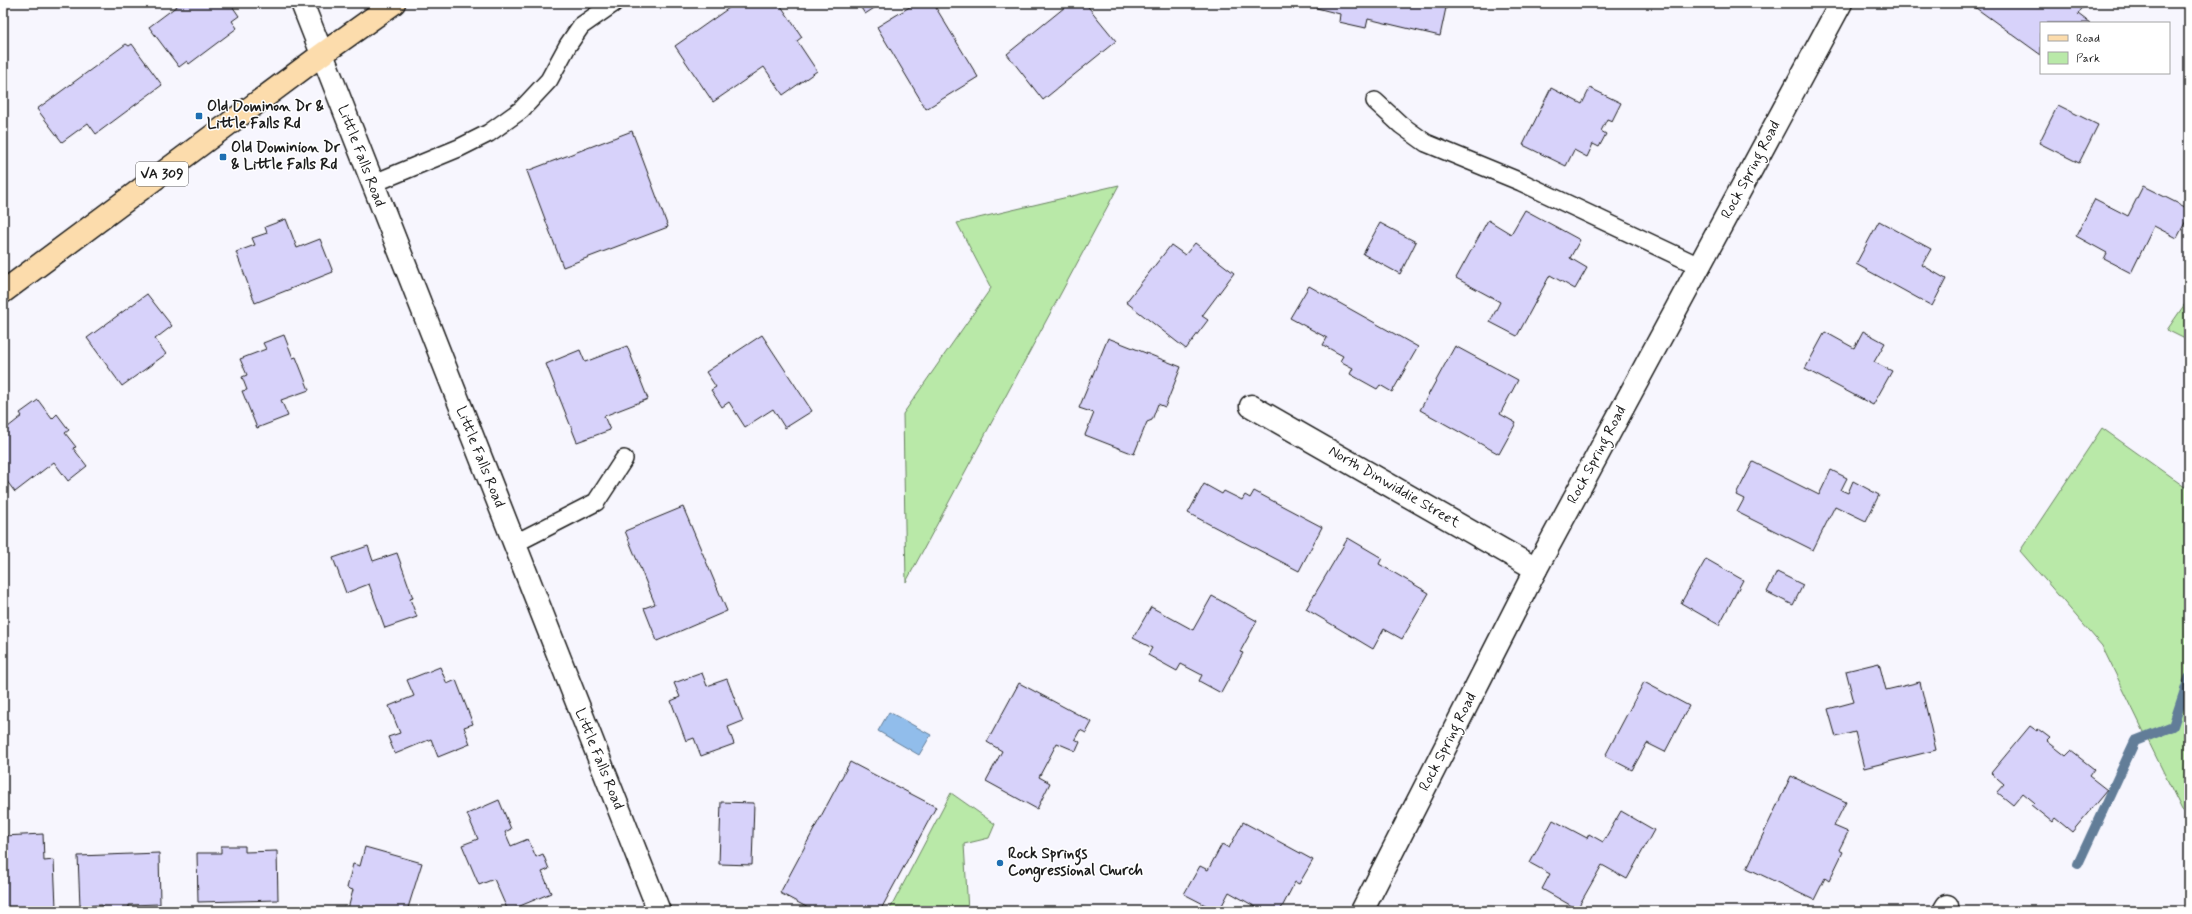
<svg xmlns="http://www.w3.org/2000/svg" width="2192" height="914" font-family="Mynerve,sans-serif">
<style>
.green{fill:#b9e9a8;stroke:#6a8262}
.water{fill:#91bdeb;stroke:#627d98}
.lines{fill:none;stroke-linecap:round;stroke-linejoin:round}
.stream{stroke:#627d98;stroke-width:10}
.building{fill:#d7d2fa;stroke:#1c1c1c}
.service-casing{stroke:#1c1c1c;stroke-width:20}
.minor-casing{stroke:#1c1c1c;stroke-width:25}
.tertiary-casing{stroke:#1c1c1c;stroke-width:25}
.primary-casing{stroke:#1c1c1c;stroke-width:25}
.service{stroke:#fff;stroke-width:17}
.minor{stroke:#fff;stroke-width:22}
.tertiary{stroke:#fff;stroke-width:22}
.primary{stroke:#fcdcac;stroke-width:22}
.poi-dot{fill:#1f6fb2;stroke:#fff;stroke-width:1.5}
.labels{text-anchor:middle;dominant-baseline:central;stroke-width:3;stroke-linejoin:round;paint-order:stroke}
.shield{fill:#fff;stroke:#606060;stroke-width:1}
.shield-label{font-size:14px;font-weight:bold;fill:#1c1c1c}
.poi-label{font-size:15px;font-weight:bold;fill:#1c1c1c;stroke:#fff;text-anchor:start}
.street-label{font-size:15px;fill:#1c1c1c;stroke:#fff}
</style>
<rect width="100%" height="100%" fill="#f7f6fe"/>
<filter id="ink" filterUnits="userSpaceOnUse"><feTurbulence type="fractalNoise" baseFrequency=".025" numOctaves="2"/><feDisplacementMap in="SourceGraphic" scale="8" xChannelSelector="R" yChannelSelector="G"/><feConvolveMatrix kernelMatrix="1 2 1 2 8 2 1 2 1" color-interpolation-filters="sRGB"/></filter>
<g filter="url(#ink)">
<!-- green -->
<path class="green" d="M1119,185L906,582L903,414L991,288L957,223Z
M2189,298V341L2167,330Z
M2102,428L2189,490V804L2183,812L2102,646L2020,551Z
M951,793L995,824L989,838L964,844L968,911H889Z"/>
<!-- water -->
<path class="water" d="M889,712L931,735L919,755L878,731Z"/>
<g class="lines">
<!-- stream -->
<path class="stream" d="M2078,864L2135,741L2173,726L2189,678"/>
</g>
<!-- building -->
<path class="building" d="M181,3H230L239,16L232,21L237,28L189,64L187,61L179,67L149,27Z
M736,3H779L802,37L797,41L817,71L783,95L764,67L713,102L675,46Z
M858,3H882L865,14Z
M916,3H933L978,77L926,109L877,27Z
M1070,3H1085L1116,41L1043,100L1007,54Z
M1297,3H1447L1440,36L1368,19L1366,28L1339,22L1340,14Z
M1969,3H2086L2078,14L2090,23H2041V55Z
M126,44L129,46L132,44L162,85L96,134L88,123L62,142L37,109Z
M1551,88L1582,104L1590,88L1621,103L1612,121L1607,119L1601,131L1606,134L1599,147L1593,144L1587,157L1574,150L1566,166L1523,145Z
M2058,105L2098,125L2079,163L2039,143Z
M632,131L668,227L563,267L527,171Z
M2143,186L2189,209V215L2177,238L2154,226L2131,273L2104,259L2107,253L2076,236L2095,199L2128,216Z
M1525,210L1580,240L1570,258L1587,268L1575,289L1550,275L1517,336L1490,322L1500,302L1456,278L1488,220L1511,234Z
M286,219L297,248L320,239L333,272L255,303L236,252L255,245L252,238L267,233L265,227Z
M1879,221L1931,249L1922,265L1946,279L1932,306L1856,264Z
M1380,223L1416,242L1400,274L1363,254Z
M1195,243L1234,273L1202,316L1208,320L1186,349L1126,302L1171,245L1185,255Z
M1309,286L1418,347L1392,392L1380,385L1377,389L1350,374L1353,368L1340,361L1343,356L1323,345L1327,338L1290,318Z
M147,294L172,326L155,339L166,354L122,386L87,338Z
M1863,331L1885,343L1874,362L1892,371L1873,405L1805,369L1825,332L1854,348Z
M284,335L293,358L296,357L309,390L281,400L288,416L257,428L242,391L247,390L242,377L247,375L240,359L266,349L263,343Z
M762,335L812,411L785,428L773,409L745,427L729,402L722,407L711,390L716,387L706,372Z
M1108,338L1181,367L1165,407L1158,404L1152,420L1147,422L1134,454L1085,435L1094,413L1079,408Z
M627,346L648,399L604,416L610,430L577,442L546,364L580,350L585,362Z
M1455,346L1518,380L1500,414L1516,423L1499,454L1420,410Z
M38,400L52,419L57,414L69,430L65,433L76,447L73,448L87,466L68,481L54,462L15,492L3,476V431L22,416L20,413Z
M1753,462L1819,495L1831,470L1847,478L1841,490L1848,493L1853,481L1879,495L1866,521L1835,506L1813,550L1737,512L1744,499L1736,495Z
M1204,484L1222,494L1224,491L1242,500L1245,495L1250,498L1254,491L1322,527L1299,571L1188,513Z
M683,507L727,611L657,641L644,608L655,604L625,531Z
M1348,538L1382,558L1379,564L1429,593L1402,639L1384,629L1373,649L1306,609Z
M368,546L373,561L397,553L413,598L410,599L417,617L385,628L369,584L346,593L333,558Z
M1706,559L1743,580L1719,625L1681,603Z
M1777,572L1803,585L1793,605L1767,592Z
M1212,596L1257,621L1240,652L1243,653L1221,693L1199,681L1202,675L1181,664L1177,671L1148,655L1152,648L1133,638L1151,607L1193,630Z
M1879,663L1886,690L1920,682L1936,750L1864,768L1855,732L1836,737L1828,709L1854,702L1846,671Z
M440,667L447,684L456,680L473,724L464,727L470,744L438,757L431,739L395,754L388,737L400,733L389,706L414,696L407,680Z
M702,673L707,686L727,679L743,721L728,727L734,744L701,756L694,738L686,741L671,701L680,697L674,683Z
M1644,682L1689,706L1665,752L1647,743L1632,770L1605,756Z
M1019,683L1092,722L1086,733L1080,730L1075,739L1080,742L1076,751L1057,743L1039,777L1050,783L1037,809L986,781L1002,751L987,742Z
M2030,726L2037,731L2038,729L2050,738L2047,741L2066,756L2071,751L2094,769L2089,776L2107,790L2072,832L2055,818L2052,822L2031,805L2034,802L2023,793L2013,805L1997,792L2004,784L1991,773Z
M850,762L936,807L880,911H814L780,893Z
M1791,776L1846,802L1834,826L1848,832L1839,850L1843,852L1829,881L1825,878L1814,900L1747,868Z
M499,800L511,829L505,832L511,846L528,839L536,857L543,854L549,869L542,872L551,893L508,911L494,879L479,885L462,845L478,839L467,814Z
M721,802L754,803L752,865L719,864Z
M1621,811L1654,830L1627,879L1602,865L1577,909L1542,889L1550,874L1530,863L1553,820L1587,838L1589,834L1603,842Z
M1243,822L1313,860L1299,884L1295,882L1280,911H1263L1229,892L1219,911H1217L1184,894L1200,866L1208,870L1222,844L1229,848Z
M43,834L44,861L54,860L56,907L3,909V836Z
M221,846H245V852L277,851L278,900L198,902L197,853H221Z
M365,847L422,863L407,911H342L343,907L348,909L353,890L347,888L353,864L360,866Z
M159,853L160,904L129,905V911H103L102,905L80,906L78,856Z"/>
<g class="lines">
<!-- service casing -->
<g class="service-casing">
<path id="service" d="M1375,101L1401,125L1426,143L1521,182L1699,266
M372,184L459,148L489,133L521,110L549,80L568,45L581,26L614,3
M514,544L596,502L624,459"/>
</g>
<!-- minor casing -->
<g class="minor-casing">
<path id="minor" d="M1251,406L1536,569
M1944,911L1947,906"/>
</g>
<!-- tertiary casing -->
<g class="tertiary-casing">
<path id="tertiary" d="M302,3L659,911
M1362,911L1536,569L1841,3"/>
</g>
<!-- primary casing -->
<g class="primary-casing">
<path id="primary" d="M3,292L321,55L394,3"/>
</g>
<!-- service -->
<use href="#service" class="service"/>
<!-- minor -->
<use href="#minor" class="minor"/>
<!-- tertiary -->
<use href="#tertiary" class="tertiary"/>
<!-- primary -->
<use href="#primary" class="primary"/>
</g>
</g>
<!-- markers -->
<g class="poi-dot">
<rect x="195" y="112" width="8" height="8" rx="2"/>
<rect x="219" y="153" width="8" height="8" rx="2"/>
<circle cx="1000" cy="863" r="4"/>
</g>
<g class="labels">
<!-- shield labels -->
<rect class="shield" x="136" y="162" width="52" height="24" rx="3"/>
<g class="shield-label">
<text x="162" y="174">VA 309</text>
</g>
<!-- poi labels -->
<g class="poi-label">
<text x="207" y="107">Old Dominon Dr &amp;<tspan x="207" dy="17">Little Falls Rd</tspan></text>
<text x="231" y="148">Old Dominion Dr<tspan x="231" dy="17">&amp; Little Falls Rd</tspan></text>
<text x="1008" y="854">Rock Springs<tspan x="1008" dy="17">Congressional Church</tspan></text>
</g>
<!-- street labels -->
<g class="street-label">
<text transform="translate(361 156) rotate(69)">Little Falls Road</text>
<text transform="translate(1751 170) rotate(-62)">Rock Spring Road</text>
<text transform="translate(1597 455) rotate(-62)">Rock Spring Road</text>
<text transform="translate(480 457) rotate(68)">Little Falls Road</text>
<text transform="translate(1394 487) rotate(30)">North Dinwiddie Street</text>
<text transform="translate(1448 742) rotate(-63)">Rock Spring Road</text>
<text transform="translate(599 759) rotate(68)">Little Falls Road</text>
</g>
</g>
<!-- margin -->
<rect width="2192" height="914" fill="none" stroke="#fff" stroke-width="16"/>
<rect x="8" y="8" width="2176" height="898" fill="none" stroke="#1c1c1c" stroke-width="1.5" filter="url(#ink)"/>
<!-- legend -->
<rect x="2040" y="22" width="130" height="52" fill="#ffffff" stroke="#a4a4a4"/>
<rect x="2048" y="35" width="20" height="6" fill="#fcdcac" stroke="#a4a4a4"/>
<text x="2076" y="42" font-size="12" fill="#1c1c1c">Road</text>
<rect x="2048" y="52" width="20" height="12" fill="#b9e9a8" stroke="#a4a4a4"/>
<text x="2076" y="62" font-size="12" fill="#1c1c1c">Park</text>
</svg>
